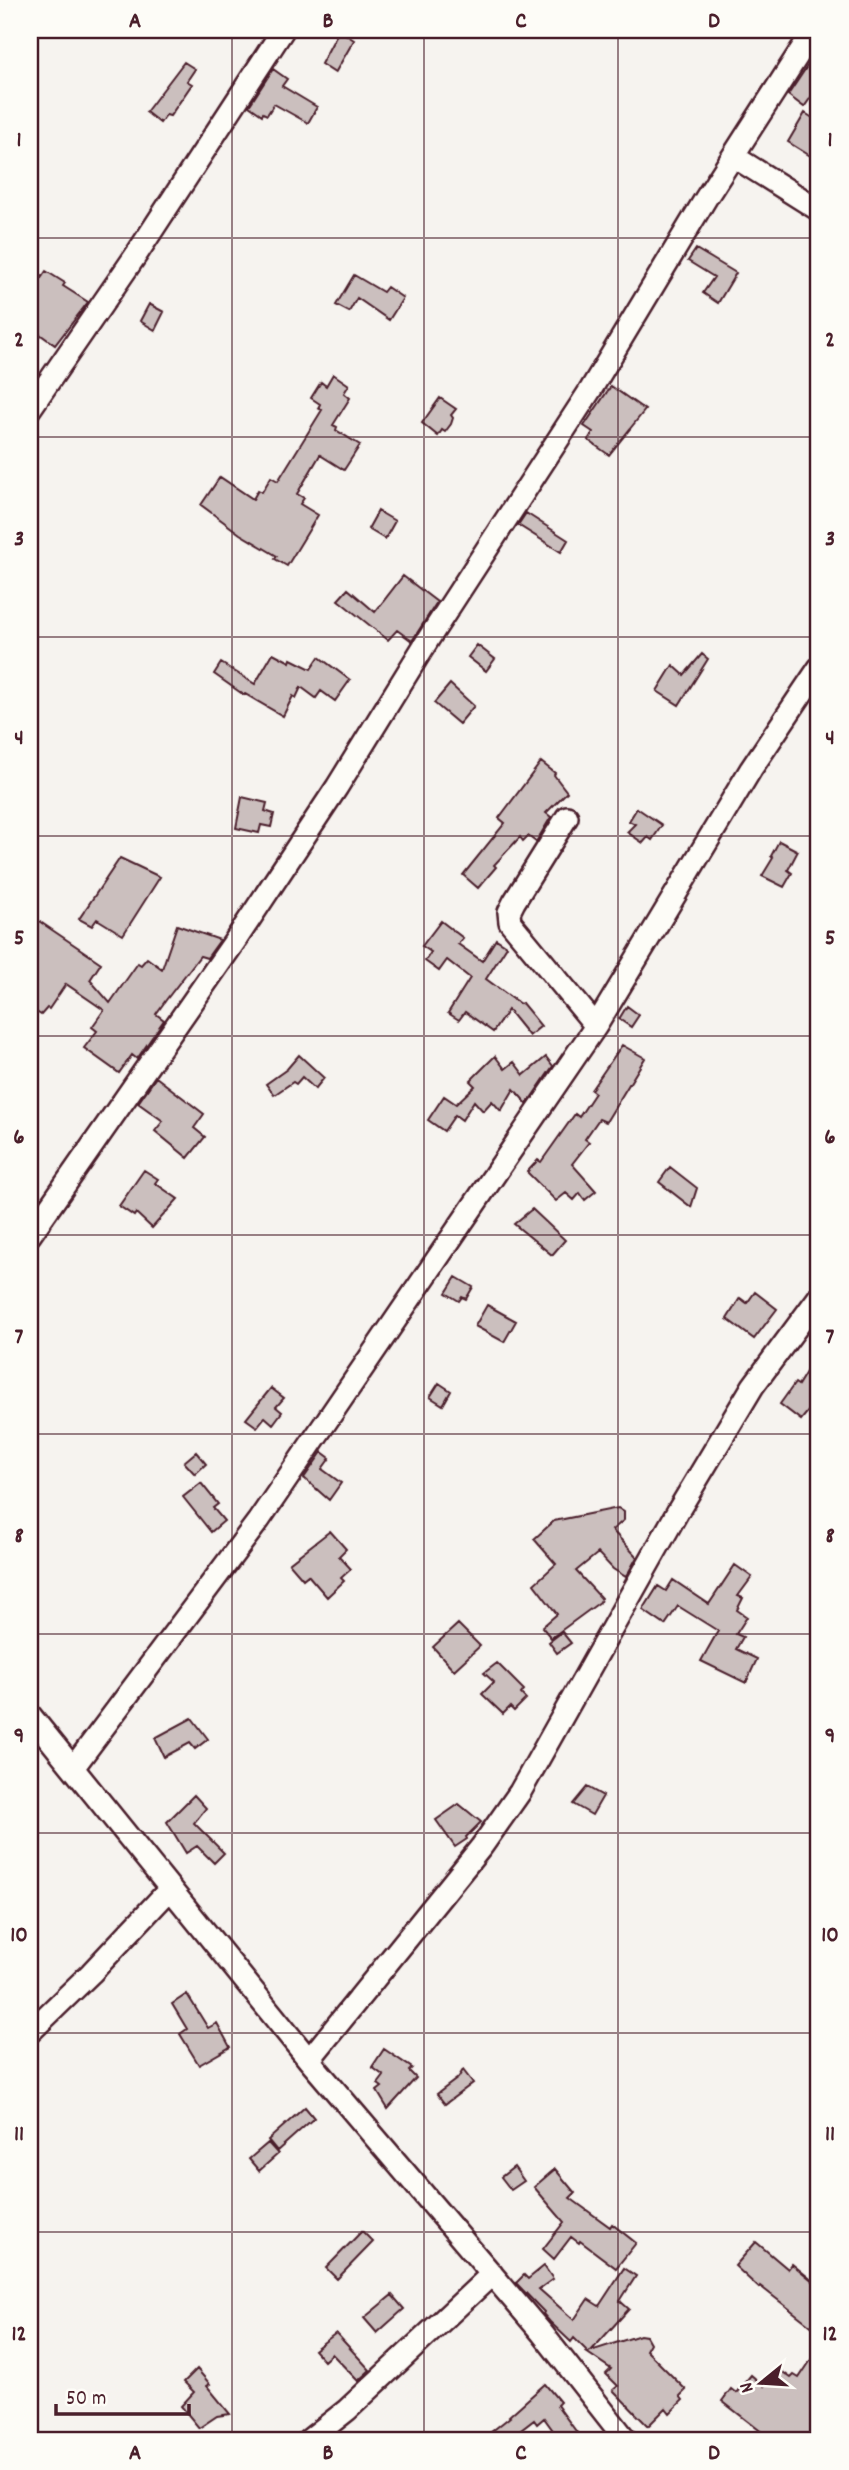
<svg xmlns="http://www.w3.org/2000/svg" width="849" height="2470" font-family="Dekko,sans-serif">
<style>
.building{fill:#cbbfbe;stroke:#4a1f2b;stroke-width:2}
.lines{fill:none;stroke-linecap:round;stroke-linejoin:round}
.street-casing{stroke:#4a1f2b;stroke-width:26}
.street{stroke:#fdfcf7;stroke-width:21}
.grid{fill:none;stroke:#4a1f2b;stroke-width:2;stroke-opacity:0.55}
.neatline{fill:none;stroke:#4a1f2b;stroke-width:2.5}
.grid-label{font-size:23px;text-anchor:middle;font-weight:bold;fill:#4a1f2b}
</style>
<rect width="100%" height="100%" fill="#f6f3ef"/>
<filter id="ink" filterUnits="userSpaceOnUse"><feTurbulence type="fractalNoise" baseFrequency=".0143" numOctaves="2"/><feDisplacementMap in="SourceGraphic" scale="14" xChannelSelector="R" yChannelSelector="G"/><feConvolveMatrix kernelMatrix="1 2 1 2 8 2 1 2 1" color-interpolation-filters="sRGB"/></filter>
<g filter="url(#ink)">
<!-- building -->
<path class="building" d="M339,30L354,40L335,73L321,64Z
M184,62L195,69L187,81L192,84L170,116L166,115L160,123L146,112Z
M808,65L819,72V86L804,107L788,95Z
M273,69L287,79L282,86L317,107L308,123L274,104L267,115L263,113L262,115L249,106Z
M805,113L819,122V146L812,157L788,142Z
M696,249L736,273L718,303L703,293L714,277L688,261Z
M46,271L65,283L63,286L88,302L55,345L30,327V295Z
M354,275L383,292L387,287L403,298L389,320L357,298L349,312L336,305Z
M149,304L164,312L155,330L140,321Z
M333,374L349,385L344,393L350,398L333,425L337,427L336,430L360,445L344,470L320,455L297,494L304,498L300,504L318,515L287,566L275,559L277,556L240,534L201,505L220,477L253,499L258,490L262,492L271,477L278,481L322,410L318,408L320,404L311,398L321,382L326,386Z
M611,386L645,410L609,455L588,440L593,432L584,426Z
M440,398L456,409L451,415L453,418L451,424L445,432L442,430L438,436L422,423Z
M378,511L395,521L385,539L368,529Z
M526,513L568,540L561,552L518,525Z
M403,576L437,602L412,641L397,630L388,640L338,600L348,589L375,612Z
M477,645L495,659L486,671L468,657Z
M273,653L290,662L291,659L311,669L319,657L350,680L335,701L321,691L316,698L301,687L296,698L293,696L283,716L245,694L244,695L214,674L221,663L255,684Z
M702,654L708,659L679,705L657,691L673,665L684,675Z
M450,684L474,706L459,724L434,703Z
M541,762L555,773L554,775L567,792L546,813L551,817L536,842L528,836L523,841L520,837L494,865L496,867L478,888L463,875L505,823L499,818Z
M242,797L267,803L265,811L274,814L271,827L261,825L259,833L236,828Z
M637,808L662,825L652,840L648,837L643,843L627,832L635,824L629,821Z
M779,841L798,851L788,870L792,873L784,887L762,876L773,858L771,856Z
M120,858L160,877L123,935L97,919L92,926L79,919Z
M30,915L101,963L90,980L110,1003L138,963L141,965L147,958L162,969L177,925L220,940L207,958L200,956L166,1000L156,1014L164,1020L137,1059L132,1055L119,1073L84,1048L97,1031L92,1027L104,1010L66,984L49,1009L47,1008L41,1015L30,1008V985L36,976L30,971V965L36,956L30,952Z
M441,921L463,938L458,944L482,961L496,939L507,946L486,979L520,1004L522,1003L541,1026L529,1036L508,1010L493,1032L465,1012L459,1020L448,1013L470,978L447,960L439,971L425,961L431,952L422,946Z
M627,1006L639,1015L631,1027L619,1019Z
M622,1045L645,1058L606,1122L599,1119L585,1139L589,1142L572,1164L596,1191L585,1200L580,1193L574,1200L566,1193L556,1201L527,1172L538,1160L541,1162L575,1114L579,1117L595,1093L591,1090Z
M299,1055L324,1078L315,1089L302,1077L296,1084L293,1082L274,1095L266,1084L287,1069Z
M495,1056L505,1069L514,1062L524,1075L546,1057L553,1066L527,1104L514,1089L501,1111L492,1101L483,1111L474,1101L462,1120L455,1115L444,1131L428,1120L444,1096L456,1104L475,1086L470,1081Z
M156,1077L204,1114L194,1128L205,1137L188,1158L155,1131L163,1121L138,1103Z
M670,1167L697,1188L691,1207L659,1182Z
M144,1170L158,1179L155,1183L178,1199L152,1228L136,1213L134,1216L119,1206Z
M532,1209L565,1240L552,1255L514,1224Z
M456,1277L473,1287L466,1299L462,1297L459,1301L446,1293Z
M755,1292L777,1309L754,1339L727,1319L740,1298L747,1303Z
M487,1305L516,1321L504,1342L475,1326Z
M819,1351V1398L801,1420L780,1404L795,1383L798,1385Z
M439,1383L451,1391L443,1405L430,1397Z
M271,1388L284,1398L276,1407L282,1412L273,1424L265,1417L257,1427L246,1419Z
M196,1452L206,1464L195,1474L184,1462Z
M322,1452L330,1458L322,1469L341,1483L329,1500L304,1478Z
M201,1483L218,1504L213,1508L224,1521L211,1532L183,1497Z
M618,1508L624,1512V1520L612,1530L637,1557L626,1577L613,1569L598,1553L576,1571L601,1598L600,1602L551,1638L542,1627L557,1614L534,1584L556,1564L534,1539L554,1521Z
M330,1531L346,1549L339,1556L351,1569L341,1578L344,1581L327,1597L308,1575L303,1579L289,1563Z
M735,1565L752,1577L738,1596L743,1598L737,1610L747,1617L736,1634L743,1637L736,1649L757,1659L746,1683L701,1661L718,1631L678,1606L665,1625L643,1610L658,1586L666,1591L673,1580L709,1604Z
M458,1624L480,1646L454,1670L433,1647Z
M562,1632L571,1643L557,1653L549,1642Z
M497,1663L524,1690L521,1694L526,1699L514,1711L510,1707L503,1714L482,1694L494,1682L484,1673Z
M192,1718L208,1739L195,1749L190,1743L164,1757L155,1738Z
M587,1787L603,1796L592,1815L573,1804Z
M194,1795L206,1808L194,1823L224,1853L214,1863L197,1846L186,1853L167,1822Z
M459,1804L481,1822L466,1837L467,1839L455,1847L436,1820Z
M187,1994L208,2028L217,2023L230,2047L199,2065L180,2034L187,2029L172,2004Z
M384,2049L412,2068L409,2071L416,2078L388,2109L377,2091L382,2087L378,2084L384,2076L372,2067Z
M463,2070L473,2083L445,2104L437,2094L458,2078Z
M305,2107L314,2118L277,2151L268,2140Z
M268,2143L278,2154L259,2171L249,2159Z
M514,2167L524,2181L511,2190L501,2177Z
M555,2169L575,2193L570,2198L610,2227L612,2224L636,2243L616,2268L580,2241L579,2243L571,2237L554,2259L543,2249L564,2222L534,2187Z
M362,2231L373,2242L337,2279L326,2268Z
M756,2242L788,2269L792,2264L819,2286V2332L760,2286L759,2288L735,2266Z
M544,2266L553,2279L539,2289L574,2320L588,2299L599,2306L624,2268L636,2276L620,2301L629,2309L591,2351L640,2335L646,2336L650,2343L646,2350L686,2390L680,2396L683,2400L670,2413L666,2408L648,2426L613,2390L618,2386L606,2374L611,2369L586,2352H588L574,2338L571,2342L550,2322L543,2314L544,2312L516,2283L524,2275L528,2279Z
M392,2295L404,2309L377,2333L364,2318Z
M336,2333L370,2370L358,2381L332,2354L324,2361L314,2350Z
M819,2348V2440H772L722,2401L731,2389L736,2393L751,2375L764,2386L777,2368L791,2378L794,2375L799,2378Z
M197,2369L210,2384L207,2386L230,2414L217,2416L199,2428L181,2406L194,2392L184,2382Z
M545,2384L560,2402L557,2405L578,2434L570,2440H560L544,2418L537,2424L534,2420L508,2440H481L510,2417L509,2416Z"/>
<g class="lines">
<!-- street casing -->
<g class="street-casing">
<path id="street" d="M733,156L819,210
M30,409L136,255L283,30
M567,817L514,902L509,912L510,922L596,1026
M30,1235L235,941L337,787L429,638L591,389L706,198L814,30
M30,1715L309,2060L542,2333L626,2440
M73,1768L259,1520L596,1026L751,769L819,668
M30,2032L91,1973L170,1889
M309,2060L482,1846L520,1792L678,1511L753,1386L819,1297
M309,2440L347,2410L492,2274"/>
</g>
<!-- street -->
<use href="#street" class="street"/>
</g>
</g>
<!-- grid -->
<path class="grid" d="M232,30V2440M424,30V2440M618,30V2440M30,238H819M30,437H819M30,637H819M30,836H819M30,1036H819M30,1235H819M30,1434H819M30,1634H819M30,1833H819M30,2033H819M30,2232H819"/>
<!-- margin -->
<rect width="849" height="2470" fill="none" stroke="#fdfcf7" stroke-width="77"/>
<!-- north arrow -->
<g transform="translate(761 2383) rotate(252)" stroke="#fdfcf7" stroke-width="5" paint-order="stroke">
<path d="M0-5L12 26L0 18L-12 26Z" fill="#4a1f2b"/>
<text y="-10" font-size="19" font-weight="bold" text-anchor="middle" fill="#4a1f2b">N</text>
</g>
<!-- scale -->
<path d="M56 2404v10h133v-10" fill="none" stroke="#4a1f2b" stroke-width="3.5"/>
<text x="66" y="2404" font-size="21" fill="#4a1f2b" stroke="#fdfcf7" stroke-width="5" paint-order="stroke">50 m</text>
<rect x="38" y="38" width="772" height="2394" class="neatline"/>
<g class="grid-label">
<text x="135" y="27">A</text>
<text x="328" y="27">B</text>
<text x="521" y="27">C</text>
<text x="714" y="27">D</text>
<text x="19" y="146">1</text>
<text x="830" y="146">1</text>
<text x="19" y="346">2</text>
<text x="830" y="346">2</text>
<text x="19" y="545">3</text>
<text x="830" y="545">3</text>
<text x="19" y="744">4</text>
<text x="830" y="744">4</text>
<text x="19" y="944">5</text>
<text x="830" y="944">5</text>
<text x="19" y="1143">6</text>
<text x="830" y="1143">6</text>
<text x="19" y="1343">7</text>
<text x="830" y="1343">7</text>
<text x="19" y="1542">8</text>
<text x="830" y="1542">8</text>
<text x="19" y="1742">9</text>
<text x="830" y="1742">9</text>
<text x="19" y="1941">10</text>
<text x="830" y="1941">10</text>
<text x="19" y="2140">11</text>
<text x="830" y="2140">11</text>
<text x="19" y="2340">12</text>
<text x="830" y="2340">12</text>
<text x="135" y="2459">A</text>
<text x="328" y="2459">B</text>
<text x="521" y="2459">C</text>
<text x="714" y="2459">D</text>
</g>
</svg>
